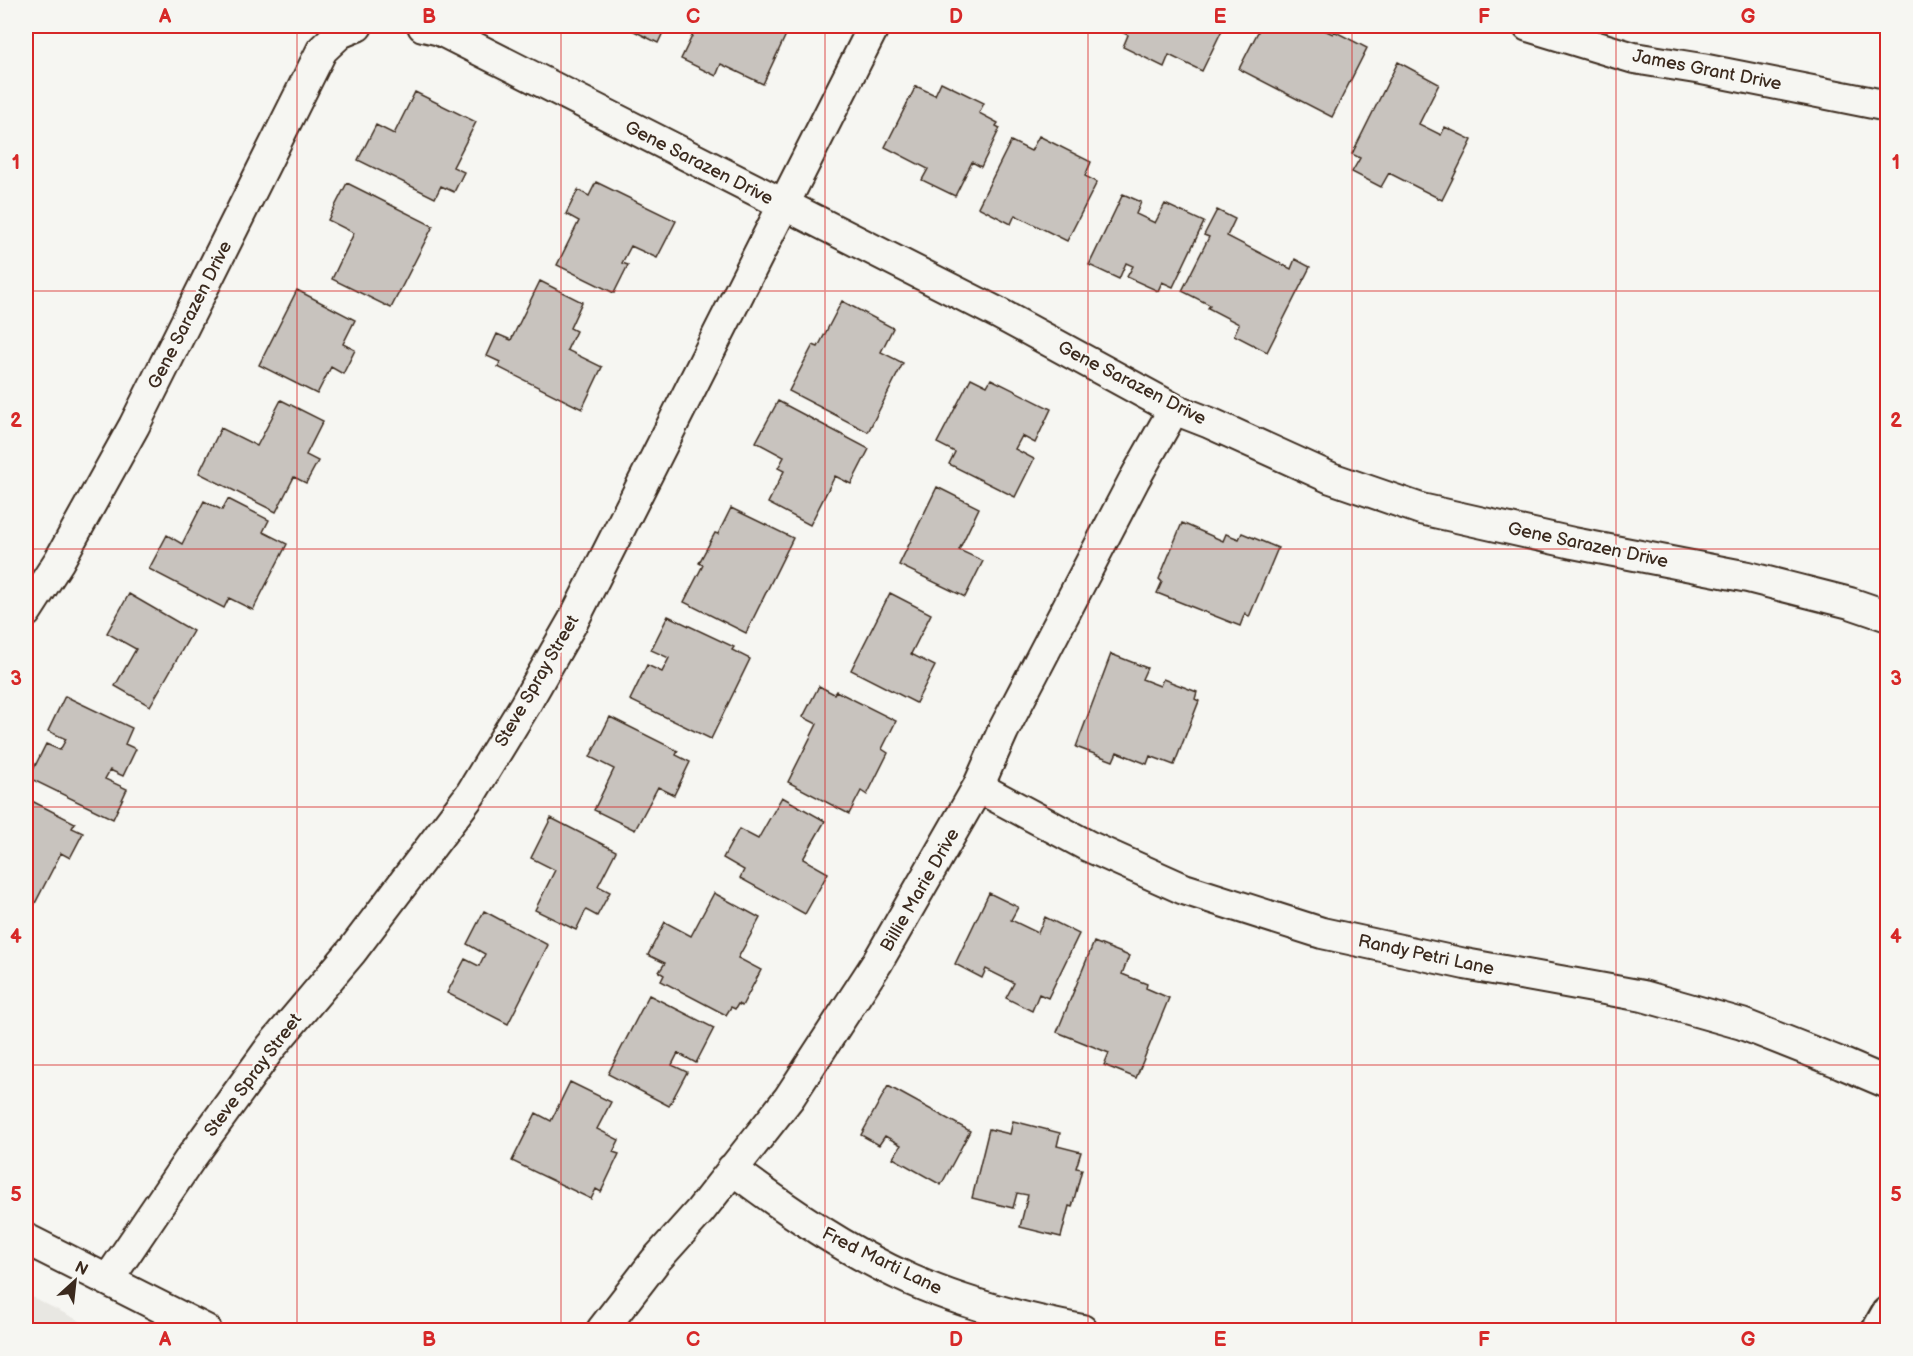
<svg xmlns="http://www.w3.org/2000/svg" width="1913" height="1356" font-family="'Balsamiq Sans',sans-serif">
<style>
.built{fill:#e8e7e2}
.building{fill:#c8c3be;stroke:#3b2a1e;stroke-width:1.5}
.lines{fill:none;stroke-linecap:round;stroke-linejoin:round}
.street-casing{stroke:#3b2a1e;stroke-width:34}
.secondary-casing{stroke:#3b2a1e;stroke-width:38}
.street{stroke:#f6f6f2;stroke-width:30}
.secondary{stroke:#f6f6f2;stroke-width:33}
.grid{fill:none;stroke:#d62828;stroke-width:1.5;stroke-opacity:0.55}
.labels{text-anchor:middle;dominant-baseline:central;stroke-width:5;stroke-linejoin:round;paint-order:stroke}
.street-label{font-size:18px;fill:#3b2a1e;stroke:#f6f6f2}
.neatline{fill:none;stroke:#d62828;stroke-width:2}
.grid-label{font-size:20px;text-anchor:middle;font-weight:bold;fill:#d62828}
</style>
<rect width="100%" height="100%" fill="#f6f6f2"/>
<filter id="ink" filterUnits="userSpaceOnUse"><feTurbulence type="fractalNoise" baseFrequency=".0167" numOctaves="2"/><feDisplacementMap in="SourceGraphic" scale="12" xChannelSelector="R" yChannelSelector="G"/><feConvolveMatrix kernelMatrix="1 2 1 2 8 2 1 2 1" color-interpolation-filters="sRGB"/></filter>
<g filter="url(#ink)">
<!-- built -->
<path class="built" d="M26,1294L98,1330H26Z"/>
<!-- building -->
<path class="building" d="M624,26H666L658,43Z
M697,26H790L763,84L721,64L716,76L681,59Z
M1109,26H1224L1202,71L1169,55L1164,67L1123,47L1128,35Z
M1261,26H1315L1333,34L1334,31L1367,48L1332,117L1239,69Z
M1398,62L1439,84L1419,124L1441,135L1445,127L1472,140L1442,200L1389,173L1381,187L1352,172L1360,158L1352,154Z
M941,82L984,103L979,113L998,123L996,126L1000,128L981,167L972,162L955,196L922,180L928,169L885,147L916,86L935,95Z
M415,92L476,122L453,167L464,172L454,192L441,186L435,198L358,160L376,125L394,134Z
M1039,136L1091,162L1085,176L1097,182L1067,241L1015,215L1011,224L978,207L1011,141L1031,151Z
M596,182L676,221L657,258L631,246L622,263L628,265L614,293L557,265L579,221L566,214L578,190L589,196Z
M347,183L433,226L391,308L332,279L354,233L328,220Z
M1123,194L1141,202L1136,214L1155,223L1165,204L1204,222L1173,287L1162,282L1158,291L1127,277L1133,266L1126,263L1119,279L1089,265Z
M1217,210L1235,219L1227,236L1291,269L1295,259L1310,267L1267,352L1234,335L1239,324L1208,308L1210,305L1182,291L1209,237L1204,235Z
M540,281L582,302L570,328L576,331L567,350L602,367L582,409L498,367L500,362L487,356L497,334L511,340Z
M297,290L355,320L343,344L355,350L343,374L331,367L317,394L259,365Z
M842,301L893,328L881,352L903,363L868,432L789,391L813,345L818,347Z
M971,378L987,386L991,379L1051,409L1035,443L1022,436L1015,449L1034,459L1015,497L949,464L955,452L937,443Z
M281,400L323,421L306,455L318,461L306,483L294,477L276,512L199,473L221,428L257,446Z
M778,401L869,449L851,484L835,476L810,525L768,503L784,471L778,468L784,457L756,442Z
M937,487L979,508L959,550L983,561L965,597L899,565Z
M228,499L269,520L263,532L287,544L253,610L229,598L224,608L149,569L167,535L182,544L204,501L222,510Z
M731,508L793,538L746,633L684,602L703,565L699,563L715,533L718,534Z
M1182,523L1223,541L1226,534L1239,539L1242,533L1278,548L1249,617L1245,613L1240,626L1157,593L1162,582L1159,579Z
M890,593L931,614L911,654L935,666L916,703L851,670Z
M129,594L193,631L150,706L115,686L136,649L107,633Z
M668,616L734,647L732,650L750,659L711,739L630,700L647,665L662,672L669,658L651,650Z
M1111,654L1147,668L1142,679L1160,686L1163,679L1197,692L1195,699L1199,701L1174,765L1150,756L1147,764L1117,752L1113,761L1076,747Z
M819,686L834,694L836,691L896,721L882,749L888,753L867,795L861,791L849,814L788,782L817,724L803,717Z
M65,696L132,728L125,744L136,749L123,776L110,770L105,779L127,789L113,819L29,778L46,744L60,750L66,739L48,731Z
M610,717L678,751L676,755L690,762L674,795L658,787L635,830L594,810L614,769L590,757Z
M782,797L825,821L803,859L828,873L805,914L740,878L744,870L723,858L739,829L758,839Z
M26,798L75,823L72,828L83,833L70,858L61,853L30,913L26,910Z
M551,818L616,851L598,886L610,892L597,916L586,910L576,930L535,910L555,870L531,858Z
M714,893L760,918L738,958L761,970L742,1006L738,1004L735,1009L731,1007L726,1015L661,981L664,975L659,972L665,963L648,955L665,922L691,936Z
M989,893L1018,907L1011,920L1038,933L1045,917L1079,934L1048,998L1039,994L1032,1011L1006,998L1014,983L986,969L982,978L955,964Z
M484,911L548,945L508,1024L447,993L465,959L479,966L485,954L467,944Z
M1094,942L1129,956L1122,974L1147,984L1146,988L1169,998L1136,1078L1104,1065L1109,1053L1057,1032Z
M649,995L714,1028L696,1063L678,1053L672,1065L687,1072L669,1106L608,1074Z
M570,1082L611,1102L597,1129L619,1140L613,1152L619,1154L601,1192L596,1189L591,1199L512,1161L536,1113L551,1121Z
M888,1086L970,1131L941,1185L893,1158L901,1145L885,1136L879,1145L861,1135Z
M1013,1121L1060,1133L1057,1146L1081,1152L1076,1168L1082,1169L1072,1207L1069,1206L1061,1237L1020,1227L1028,1195L1017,1193L1013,1208L972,1198L989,1129L1010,1134Z"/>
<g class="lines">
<!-- street casing -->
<g class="street-casing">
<path id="street" d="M423,26L440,30L998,313L1174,409L1210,423L1331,478L1421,509L1573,543L1748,577L1850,603L1888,616
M1528,26L1634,58L1702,69L1888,106
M26,612L59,561L134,426L322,50L340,33L357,26
M978,787L1088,846L1184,889L1322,933L1465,964L1643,996L1742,1024L1841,1063L1888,1083
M732,1169C788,1211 846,1251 911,1280C965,1304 1024,1319 1082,1330
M26,1239L206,1330
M108,1280L190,1159L271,1047L352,951L470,795L525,705L573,621L874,26
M602,1330L656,1260L700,1211L789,1098L877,963L978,787L1003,731L1134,480L1174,409"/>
</g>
<!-- secondary casing -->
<g class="secondary-casing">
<path id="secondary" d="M1879,1330L1888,1314"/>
</g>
<!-- street -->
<use href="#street" class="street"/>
<!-- secondary -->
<use href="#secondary" class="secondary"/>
</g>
</g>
<!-- grid -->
<path class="grid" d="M297,26V1330M561,26V1330M825,26V1330M1088,26V1330M1352,26V1330M1616,26V1330M26,291H1888M26,549H1888M26,807H1888M26,1065H1888"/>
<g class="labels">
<!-- street labels -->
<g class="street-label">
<text transform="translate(1707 70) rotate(11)">James Grant Drive</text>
<text transform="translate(699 163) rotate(27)">Gene Sarazen Drive</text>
<text transform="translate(190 315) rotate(-63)">Gene Sarazen Drive</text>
<text transform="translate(1132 383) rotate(27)">Gene Sarazen Drive</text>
<text transform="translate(1588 545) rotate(12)">Gene Sarazen Drive</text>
<text transform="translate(537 681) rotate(-60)">Steve Spray Street</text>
<text transform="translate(920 890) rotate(-60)">Billie Marie Drive</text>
<text transform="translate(1426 955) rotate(12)">Randy Petri Lane</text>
<text transform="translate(253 1075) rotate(-53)">Steve Spray Street</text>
<text transform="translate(882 1261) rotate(26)">Fred Marti Lane</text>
</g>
</g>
<!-- margin -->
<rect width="1913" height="1356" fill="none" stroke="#f6f6f2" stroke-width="66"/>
<!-- north arrow -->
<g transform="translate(75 1281) rotate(27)" stroke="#f6f6f2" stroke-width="4.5" paint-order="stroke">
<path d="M0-4.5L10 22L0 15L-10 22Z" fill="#3b2a1e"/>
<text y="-9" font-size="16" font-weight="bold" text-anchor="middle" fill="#3b2a1e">N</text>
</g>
<rect x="33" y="33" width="1847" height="1290" class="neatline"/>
<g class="grid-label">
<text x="165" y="23">A</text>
<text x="429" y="23">B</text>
<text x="693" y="23">C</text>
<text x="956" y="23">D</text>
<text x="1220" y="23">E</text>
<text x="1484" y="23">F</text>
<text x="1748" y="23">G</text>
<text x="16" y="169">1</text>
<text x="1896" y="169">1</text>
<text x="16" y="427">2</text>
<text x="1896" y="427">2</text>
<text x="16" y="685">3</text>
<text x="1896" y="685">3</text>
<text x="16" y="943">4</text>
<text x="1896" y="943">4</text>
<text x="16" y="1201">5</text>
<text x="1896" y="1201">5</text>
<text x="165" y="1346">A</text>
<text x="429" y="1346">B</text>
<text x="693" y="1346">C</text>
<text x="956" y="1346">D</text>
<text x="1220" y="1346">E</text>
<text x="1484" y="1346">F</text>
<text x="1748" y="1346">G</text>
</g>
</svg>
